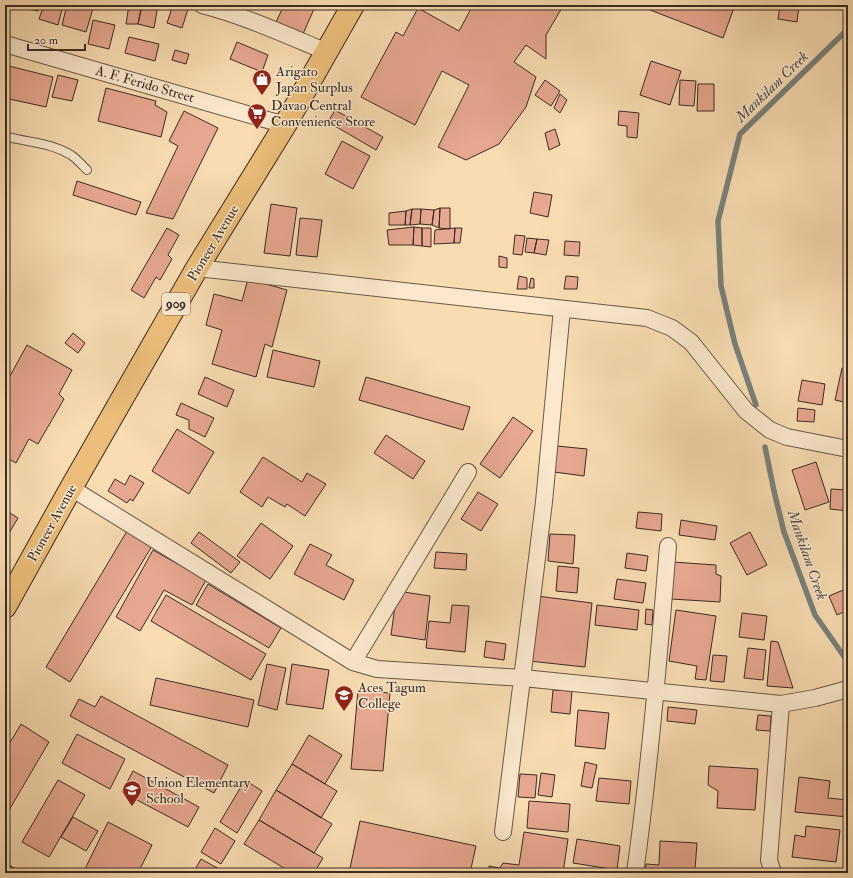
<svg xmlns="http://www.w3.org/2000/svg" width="853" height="878" font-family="'IM FELL Double Pica',serif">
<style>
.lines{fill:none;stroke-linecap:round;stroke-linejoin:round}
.stream{stroke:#79817d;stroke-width:5.5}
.building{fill:#e7a790;stroke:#3a2c25}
.lane-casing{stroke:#6a5848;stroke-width:10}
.street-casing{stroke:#6a5848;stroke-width:18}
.highway-casing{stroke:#3a2c25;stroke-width:24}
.lane{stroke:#fbe8cd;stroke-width:8}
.street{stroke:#fbe8cd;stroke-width:16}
.highway{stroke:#ecbe79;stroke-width:22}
.labels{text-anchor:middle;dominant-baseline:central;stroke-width:3;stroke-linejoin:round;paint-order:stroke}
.shield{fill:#fbe8cd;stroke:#746457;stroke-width:1}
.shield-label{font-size:13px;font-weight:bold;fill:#3a2c25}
.poi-label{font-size:14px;fill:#3a2c25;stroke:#fbe8cd;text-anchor:start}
.street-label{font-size:14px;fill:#3a2c25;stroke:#fbe8cd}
.water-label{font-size:15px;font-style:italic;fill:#544f4a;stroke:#fbe8cd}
</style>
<rect width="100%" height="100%" fill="#f9dcb2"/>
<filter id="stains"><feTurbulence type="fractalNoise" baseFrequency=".005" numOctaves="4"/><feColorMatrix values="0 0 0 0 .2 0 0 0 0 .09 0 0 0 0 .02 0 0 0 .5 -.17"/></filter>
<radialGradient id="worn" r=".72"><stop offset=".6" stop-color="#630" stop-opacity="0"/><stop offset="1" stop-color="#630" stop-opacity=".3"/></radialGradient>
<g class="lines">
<!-- stream -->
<path class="stream" d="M756,405L735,344L721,286L718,221L740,134L848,29
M765,447L774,491L784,532L815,615L848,662"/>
</g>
<!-- building -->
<path class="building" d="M17,5H39L38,11L17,7Z
M44,5H63L58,25L39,19Z
M67,5H94L86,32L62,25Z
M129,5H142L138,24H126Z
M142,5H158L154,28L138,24Z
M173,5L188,9L182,28L167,23Z
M284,5H307L314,9L303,34L276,22Z
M473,5L563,6L546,35V59L526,45L514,62L536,77L526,107L499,144L466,160L438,147L469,85L442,71L415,125L361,97L396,32L403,36L418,8L459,31Z
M637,5H735L723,38Z
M780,5H799L797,22L778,19Z
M93,20L115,25L109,49L88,44Z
M129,37L159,44L155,61L125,53Z
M237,42L268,55L262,72L230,59Z
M175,50L189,54L186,64L172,60Z
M651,61L681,71L670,105L640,95Z
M5,65L53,77L46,107L5,98Z
M58,75L78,80L72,101L52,97Z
M545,80L560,91L551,106L535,95Z
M680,80L696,81L694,106L679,105Z
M698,84H714V111H697Z
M106,88L156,101L155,105L167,112L161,137L98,121Z
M560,94L567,100L560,113L554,108Z
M335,110L383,137L376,150L328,122Z
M184,111L218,128L173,219L146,213L178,146L169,141Z
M619,111L639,113L637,138L627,137V126L618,125Z
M848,115V127H845Z
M555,129L560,145L549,150L545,133Z
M342,141L370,156L353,189L325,174Z
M77,181L141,202L136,215L73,195Z
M534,192L552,195L548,217L530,213Z
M271,204L297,208L290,256L264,253Z
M440,208H450V229L439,228Z
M440,208L439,228L432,225L434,210Z
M412,209H421L420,224L410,225Z
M412,209L410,225H405L406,211Z
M421,209L434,210L432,225L420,224Z
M406,211L405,225H389V213Z
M300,218L322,220L317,257L296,255Z
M414,227L422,228V246L413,245Z
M414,227L413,245H389L387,230Z
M167,228L179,235L168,255L172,259L160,280L156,277L144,298L131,290Z
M422,228H431V247L422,246Z
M455,228H462L460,243H454Z
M455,228L454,243L434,244L435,230Z
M515,235L525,236L522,255L513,254Z
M527,238L537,239L534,253L525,252Z
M537,239L549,240L546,255L534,253Z
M565,241L580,242L579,256L564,255Z
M499,256L507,258V268L499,267Z
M519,276L527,278V289H517Z
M566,276L578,277L577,289H564Z
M531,278L534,279V288H529Z
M248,279L287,290L272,347L265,344L256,377L212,364L222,330L206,325L214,294L242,301Z
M73,333L85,343L78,353L65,343Z
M27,345L72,370L59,394L64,399L38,444L29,439L16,463L5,457V385Z
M273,350L320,361L314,387L267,377Z
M842,368L848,370V403L835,400Z
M205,377L234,390L227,407L198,394Z
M366,377L470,407L463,430L359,400Z
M802,380L825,384L822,405L798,401Z
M181,403L214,418L205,437L189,429V420L176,415Z
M798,408L815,410L814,422L797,421Z
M513,417L533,431L500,478L480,464Z
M177,429L214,452L189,494L152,471Z
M386,435L425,461L413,479L374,453Z
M557,446L587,449L584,476L554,472Z
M263,457L302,482L307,473L326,484L305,516L287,504L285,507L268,497L262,507L240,492Z
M816,462L829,502L805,510L792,470Z
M130,475L144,483L133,501L130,499L127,503L108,491L115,479L125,485Z
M831,489L848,490V511L830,509Z
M478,492L498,504L481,531L461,519Z
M5,510L18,518L9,533L5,529Z
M638,512L662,514L661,531L636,528Z
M681,520L717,526L715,540L679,535Z
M261,523L293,546L270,579L237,556Z
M127,531L152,546L70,682L46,667Z
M199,532L240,562L231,573L191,543Z
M750,532L767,565L747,575L730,543Z
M550,534L575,535L573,564L548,561Z
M310,544L332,555L326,565L354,580L344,600L294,574Z
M153,550L206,580L192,605L164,590L140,631L116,617Z
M436,552L467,554L466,570L434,568Z
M627,553L648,556L646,571L625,568Z
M673,562L716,565V574L721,576L720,602L671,599Z
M558,566L579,568L577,593L556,591Z
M617,579L646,583L643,603L614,599Z
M208,584L281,628L269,648L196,605Z
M848,588V610L837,615L829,596Z
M397,591L430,596L425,640L391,635Z
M166,595L266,654L251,680L151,621Z
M537,596L592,603L585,667L529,661Z
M452,605L469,606L465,652L426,648L429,621L450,623Z
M597,605L639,610L637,630L595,625Z
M646,609L653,610L652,625L645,624Z
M676,610L716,616L706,680L695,679L697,666L669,661Z
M742,613L767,616L764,640L739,637Z
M486,641L506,644L504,660L484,657Z
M771,641L778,642L793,688L767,686Z
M748,648L766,650L763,680L744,678Z
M713,655L727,656L724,682L710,681Z
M267,664L286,668L277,710L258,705Z
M292,664L329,670L323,709L286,704Z
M156,678L254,700L248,727L150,705Z
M358,690L390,693L383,771L351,769Z
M553,690L572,691L570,714L551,712Z
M101,696L228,765L214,793L70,716L79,699L95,707Z
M668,707L697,710L695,724L667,721Z
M578,710L609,713L605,749L575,746Z
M758,715L771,716L770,731L756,730Z
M21,724L49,742L5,817V751Z
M77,734L125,759L110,789L62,763Z
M309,735L342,755L325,784L292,764Z
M585,762L597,765L592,788L581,786Z
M292,764L337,791L321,818L276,790Z
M709,766L758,769L755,810L717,808L718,791L708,785Z
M133,771L199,807L188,827L122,792Z
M541,773L555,775L552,797L538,795Z
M520,774L537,775L535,798L518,797Z
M799,777L830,781L828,798L848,800V817L795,812Z
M599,778L631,781L629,804L596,801Z
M58,780L85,795L49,857L22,842Z
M245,780L262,791L237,833L220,822Z
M276,790L332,824L314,853L259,820Z
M529,801L570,804L568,832L527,828Z
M73,817L98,831L86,851L61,837Z
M259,820L323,858L314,873H292L244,844Z
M360,821L476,846L470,873H349Z
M108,822L152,845L138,873H83Z
M806,826L840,830L836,862L792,857L795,835L805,837Z
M215,828L235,841L221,864L201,852Z
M524,832L568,839L563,873H488L489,866L500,868L503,863L519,865Z
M577,839L620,846L617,870L573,863Z
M660,841L697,843L695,869H692V873H645L646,864L659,865Z
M201,859L219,869L217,873H193Z
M5,863L24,873H5Z
M274,868L288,873H272Z"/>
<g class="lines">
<!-- lane casing -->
<g class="lane-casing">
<path id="lane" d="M5,136C28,143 50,142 71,155C77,159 82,165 87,170"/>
</g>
<!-- street casing -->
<g class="street-casing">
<path id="street" d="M202,5C245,16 286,35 327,52
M5,44L285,125
M197,268L647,318L672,328L691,342L746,411L770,430L787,437L848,449
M71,488L353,662L377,669L523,678L781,704L815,698L848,689
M353,662L468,472
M503,832L544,502L562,309
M635,873C650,764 659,655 668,546
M773,873L769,860L781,704"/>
</g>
<!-- highway casing -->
<g class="highway-casing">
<path id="highway" d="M5,607L71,488L197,268L285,125L353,5"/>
</g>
<!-- lane -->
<use href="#lane" class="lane"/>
<!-- street -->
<use href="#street" class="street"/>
<!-- highway -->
<use href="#highway" class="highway"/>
</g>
<!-- icons -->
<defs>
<g id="shop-pin" transform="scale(1)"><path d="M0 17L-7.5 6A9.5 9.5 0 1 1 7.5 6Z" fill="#8f2418" stroke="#fbe8cd"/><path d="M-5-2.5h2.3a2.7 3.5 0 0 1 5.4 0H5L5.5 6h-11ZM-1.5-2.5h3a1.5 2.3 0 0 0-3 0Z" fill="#fff"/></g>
<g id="supermarket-pin" transform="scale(1)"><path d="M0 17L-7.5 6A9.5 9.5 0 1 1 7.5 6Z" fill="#8f2418" stroke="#fbe8cd"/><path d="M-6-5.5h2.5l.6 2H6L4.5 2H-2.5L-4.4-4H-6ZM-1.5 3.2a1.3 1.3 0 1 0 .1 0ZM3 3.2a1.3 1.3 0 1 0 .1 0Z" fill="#fff"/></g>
<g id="university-pin" transform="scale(1)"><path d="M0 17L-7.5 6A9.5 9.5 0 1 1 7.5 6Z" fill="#8f2418" stroke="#fbe8cd"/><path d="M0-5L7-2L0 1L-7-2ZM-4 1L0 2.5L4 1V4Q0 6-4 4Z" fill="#fff"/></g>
<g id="school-pin" transform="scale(1)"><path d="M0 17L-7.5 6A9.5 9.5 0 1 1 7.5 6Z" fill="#8f2418" stroke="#fbe8cd"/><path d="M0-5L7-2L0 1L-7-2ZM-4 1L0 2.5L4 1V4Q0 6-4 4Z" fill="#fff"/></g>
</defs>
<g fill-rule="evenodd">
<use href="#shop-pin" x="262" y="79"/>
<use href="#supermarket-pin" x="257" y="113"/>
<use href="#university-pin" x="344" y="695"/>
<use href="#school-pin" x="132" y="790"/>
</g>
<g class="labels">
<!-- shield labels -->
<rect class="shield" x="162" y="293" width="28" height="22" rx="3"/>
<g class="shield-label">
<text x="176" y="304">909</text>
</g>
<!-- poi labels -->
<g class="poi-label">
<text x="276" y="71">Arigato<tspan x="276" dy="16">Japan Surplus</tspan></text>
<text x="271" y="105">Davao Central<tspan x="271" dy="16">Convenience Store</tspan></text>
<text x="358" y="687">Aces Tagum<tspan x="358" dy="16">College</tspan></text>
<text x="146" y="782">Union Elementary<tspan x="146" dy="16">School</tspan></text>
</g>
<!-- street labels -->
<g class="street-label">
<text transform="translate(145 84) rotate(16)">A. F. Ferido Street</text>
<text transform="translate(213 243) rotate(-59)">Pioneer Avenue</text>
<text transform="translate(52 523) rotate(-61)">Pioneer Avenue</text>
</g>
<!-- water labels -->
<g class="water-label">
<text transform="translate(772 87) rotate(-44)">Mankilam Creek</text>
<text transform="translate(807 555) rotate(71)">Mankilam Creek</text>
</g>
</g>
<!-- margin -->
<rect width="853" height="878" fill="none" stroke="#f9dcb2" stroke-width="20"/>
<rect x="6" y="6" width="841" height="866" fill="none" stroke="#3a2c25" stroke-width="2"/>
<rect x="10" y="10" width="833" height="858" fill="none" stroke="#3a2c25"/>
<!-- scale -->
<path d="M28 44v6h57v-6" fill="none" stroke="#3a2c25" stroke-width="2"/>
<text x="34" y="44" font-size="12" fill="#3a2c25" stroke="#fbe8cd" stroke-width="3" paint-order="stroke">20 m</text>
<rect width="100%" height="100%" filter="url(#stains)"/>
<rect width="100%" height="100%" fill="url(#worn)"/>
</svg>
